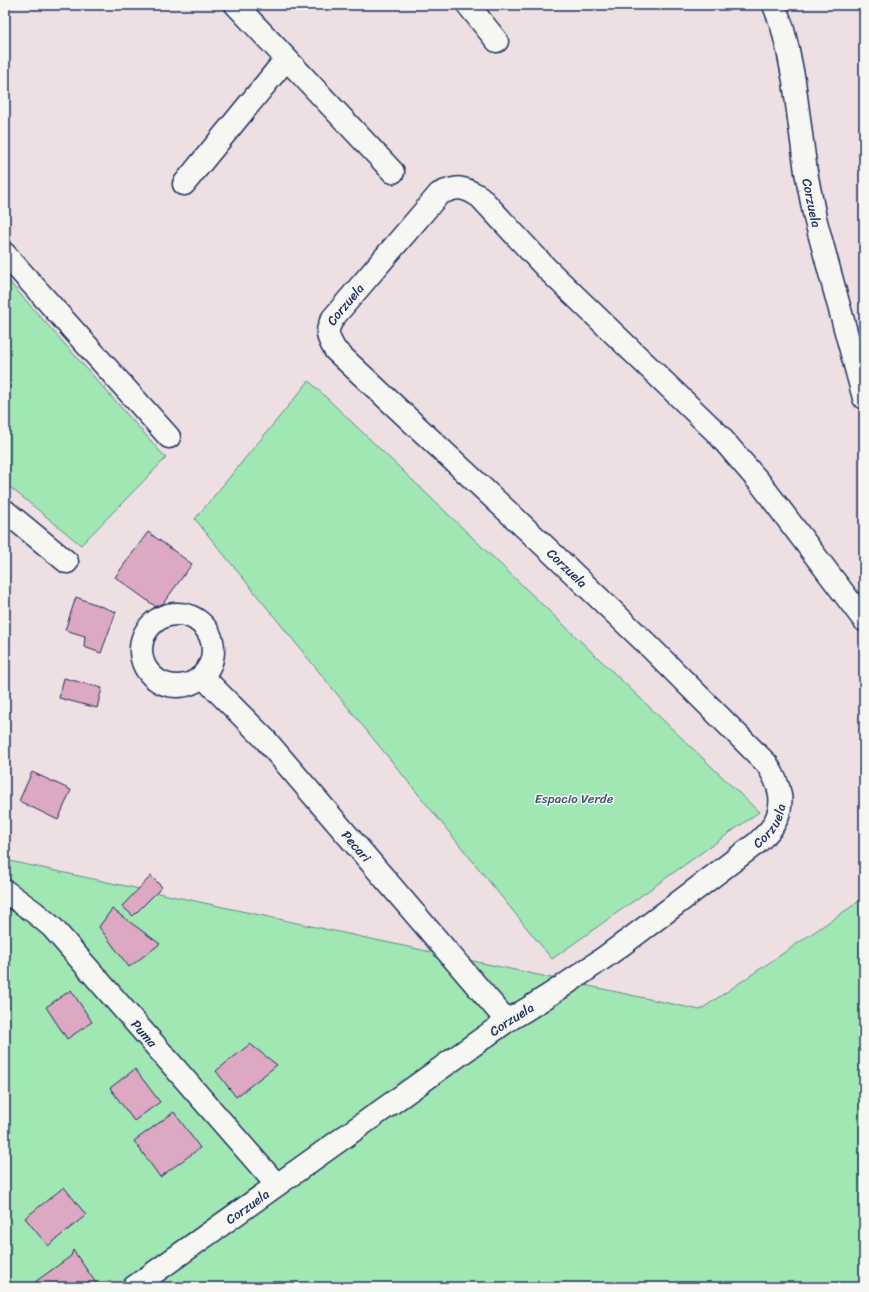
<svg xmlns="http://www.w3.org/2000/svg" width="869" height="1292" font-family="Sriracha,sans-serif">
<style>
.green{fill:#a1e7b4;stroke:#5e8b89}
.building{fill:#dda8c1;stroke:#1b2f5e}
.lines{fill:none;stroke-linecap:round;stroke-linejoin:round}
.minor-casing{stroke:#1b2f5e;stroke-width:25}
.minor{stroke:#f6f6f2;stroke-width:22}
.labels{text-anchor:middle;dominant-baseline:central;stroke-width:3;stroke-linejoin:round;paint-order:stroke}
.street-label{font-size:13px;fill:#1b2f5e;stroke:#f6f6f2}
.park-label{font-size:13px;fill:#36546f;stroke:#f6f6f2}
</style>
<rect width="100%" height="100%" fill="#eedfe3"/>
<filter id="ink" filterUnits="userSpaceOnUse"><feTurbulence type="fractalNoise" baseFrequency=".025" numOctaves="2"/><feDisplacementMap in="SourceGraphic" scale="8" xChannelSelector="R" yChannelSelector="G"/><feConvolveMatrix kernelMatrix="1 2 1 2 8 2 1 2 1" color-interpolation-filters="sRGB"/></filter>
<g filter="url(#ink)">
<!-- green -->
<path class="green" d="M5,277L166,458L81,545L5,483Z
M309,381L759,812L552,959L195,519Z
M5,860L700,1010L864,898V1287H5Z"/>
<!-- building -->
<path class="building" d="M148,532L192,564L159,609L115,577Z
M76,597L116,612L101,653L84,647L85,636L65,630Z
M64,678L102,688L97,708L59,698Z
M32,772L71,790L58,820L19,801Z
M151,876L162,887L133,916L122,906Z
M112,909L160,944L129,967L99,927Z
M71,990L92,1022L67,1039L46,1007Z
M250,1044L277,1065L236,1097L216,1071Z
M135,1069L160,1102L134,1121L110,1088Z
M174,1112L200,1148L160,1177L134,1141Z
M64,1187L86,1215L48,1246L25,1218Z
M73,1250L98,1286L97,1287H39L35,1282L71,1256Z"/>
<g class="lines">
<!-- minor casing -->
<g class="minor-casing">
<g id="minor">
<path d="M236,5L393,172"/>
<path d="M468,5L497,41"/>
<path id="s1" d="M774,5L782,26L788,50L794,81L806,172L815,218L864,398"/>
<path d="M184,184L286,59"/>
<path d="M5,254L169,437"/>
<path d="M5,511L67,562"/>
<circle cx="177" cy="650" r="36"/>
<path id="s2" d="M202,676L264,738L507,1021"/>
<path id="s3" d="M5,891L34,912L52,927L276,1184"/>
<path id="s4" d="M134,1287L507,1021C595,970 675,904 757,843C762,838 768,833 772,827C787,804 780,785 767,764L648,645L551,552L335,350C327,336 325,332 333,318L439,194C457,186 463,186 480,197L546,268L718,434L761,484L864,620"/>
</g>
</g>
<!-- minor -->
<use href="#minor" class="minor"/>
</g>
</g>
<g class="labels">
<!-- street labels -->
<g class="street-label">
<text stroke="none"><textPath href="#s1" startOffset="202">Corzuela</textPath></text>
<text stroke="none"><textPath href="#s4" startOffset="1506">Corzuela</textPath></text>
<text transform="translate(567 568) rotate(44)">Corzuela</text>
<text stroke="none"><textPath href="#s4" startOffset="787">Corzuela</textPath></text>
<text stroke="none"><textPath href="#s2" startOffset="230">Pecari</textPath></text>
<text stroke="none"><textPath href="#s4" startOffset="463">Corzuela</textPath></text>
<text stroke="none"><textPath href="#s3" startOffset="200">Puma</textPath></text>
<text stroke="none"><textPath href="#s4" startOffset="139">Corzuela</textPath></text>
</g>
<!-- park labels -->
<g class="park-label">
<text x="574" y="798">Espacio Verde</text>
</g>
</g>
<!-- margin -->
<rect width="869" height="1292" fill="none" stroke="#f6f6f2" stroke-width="20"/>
<rect x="10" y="10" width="849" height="1272" fill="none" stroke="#1b2f5e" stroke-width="1.5" filter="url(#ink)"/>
</svg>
